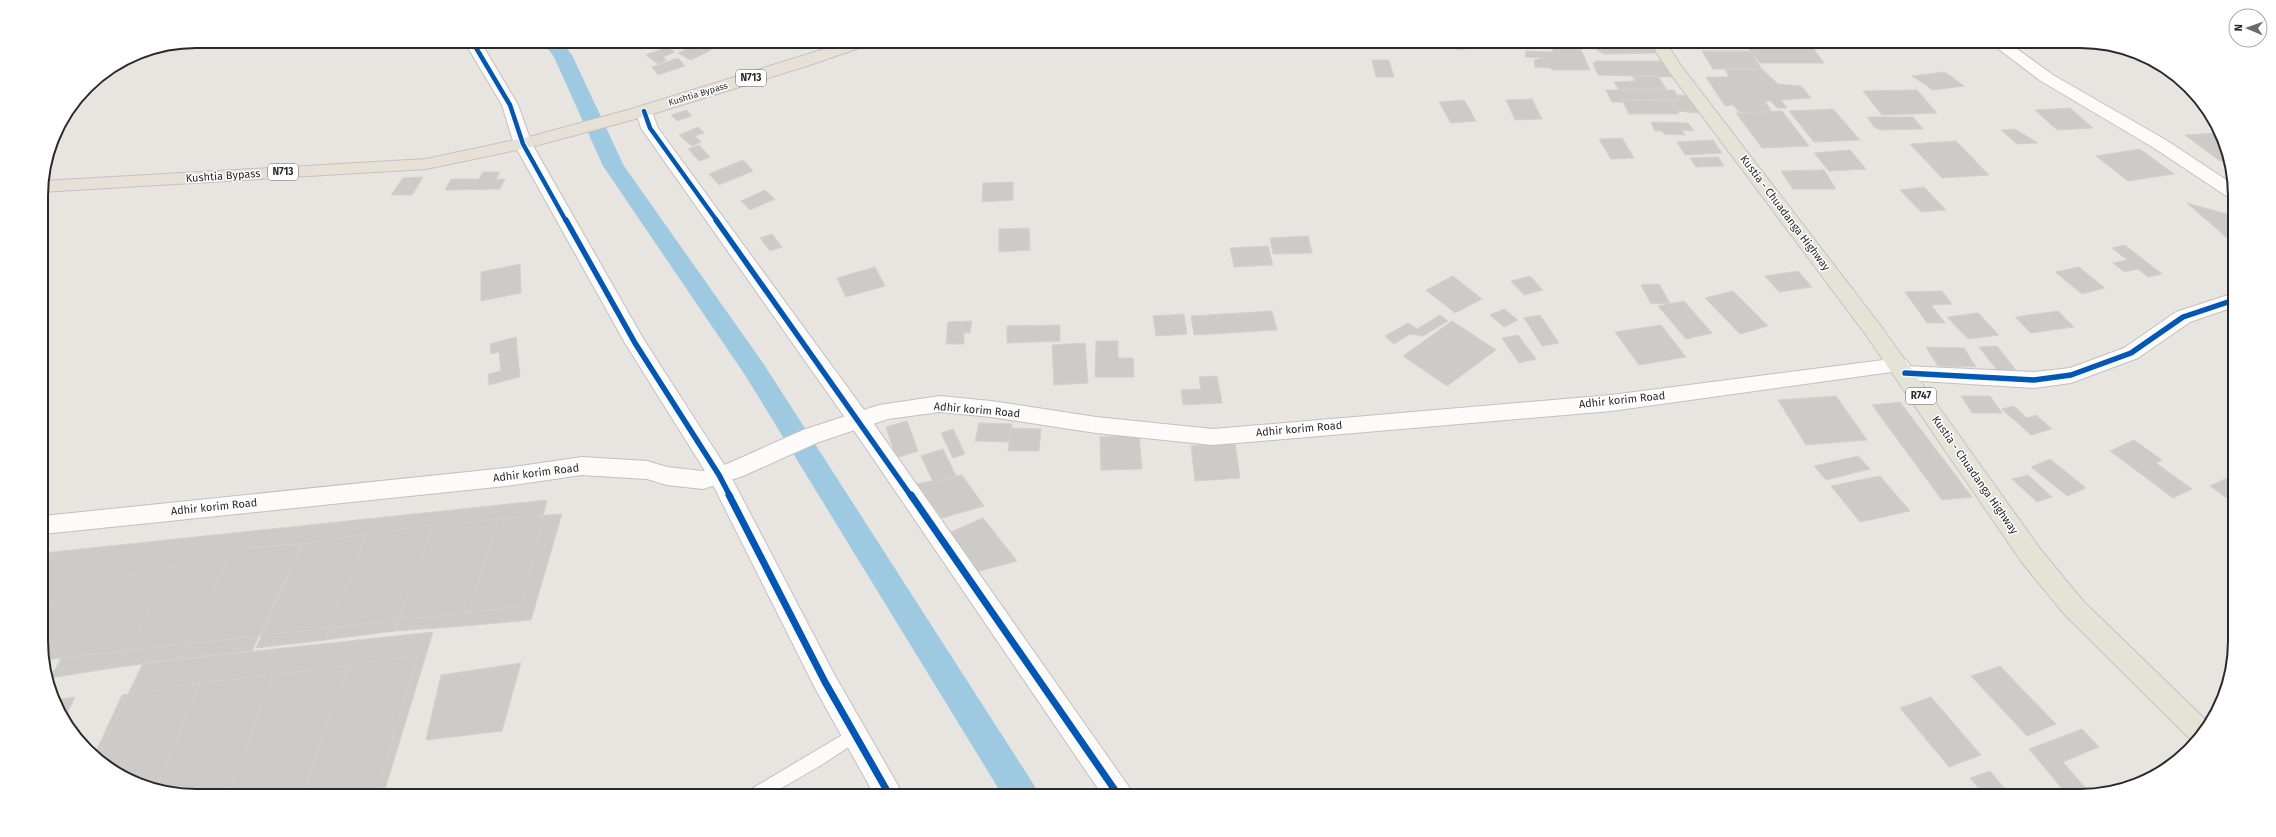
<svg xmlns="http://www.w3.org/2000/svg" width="2276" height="837" font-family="'Fira Sans',sans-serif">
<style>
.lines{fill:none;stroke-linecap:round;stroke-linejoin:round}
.canal{fill:#9dcae1;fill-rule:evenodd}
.building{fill:#cdcbc8;stroke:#d3d1cd}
.service-casing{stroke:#c2c1c1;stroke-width:2}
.minor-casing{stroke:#c2c1c1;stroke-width:2}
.secondary-casing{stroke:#c2c1c1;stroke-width:2}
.primary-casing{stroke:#c4c3c2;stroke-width:2}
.trunk-casing{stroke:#c4c3c2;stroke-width:2}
.service{fill:#fcfbfa;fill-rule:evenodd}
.minor{fill:#fcfbfa;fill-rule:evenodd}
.secondary{fill:#fcfbfa;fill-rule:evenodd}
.primary{fill:#e5e2d6;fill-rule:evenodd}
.trunk{fill:#e6e0d6;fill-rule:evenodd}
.cycleway-far2-casing{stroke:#fff;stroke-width:6}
.cycleway-far1-casing{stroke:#fff;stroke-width:8}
.cycleway-casing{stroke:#fff;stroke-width:10}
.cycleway-far2{stroke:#0057b8;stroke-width:4.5}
.cycleway-far1{stroke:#0057b8;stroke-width:5.5}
.cycleway{stroke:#0057b8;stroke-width:7}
.labels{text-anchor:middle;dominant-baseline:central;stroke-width:3;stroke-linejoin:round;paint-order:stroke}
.far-street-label{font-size:9px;fill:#2a2a2a;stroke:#fff}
.shield{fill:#fff;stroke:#6a6a6a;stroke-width:1}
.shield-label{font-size:10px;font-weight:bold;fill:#2a2a2a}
.street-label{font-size:11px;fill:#2a2a2a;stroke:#fff}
.rim{fill:none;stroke:#2a2a2a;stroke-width:2}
</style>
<rect width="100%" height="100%" fill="#e8e5e1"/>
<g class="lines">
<!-- canal -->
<path class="canal" d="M542,41H561L572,55L624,166L763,363L1034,785L1039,796H1003L745,375L603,166L554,57Z"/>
</g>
<!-- building -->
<path class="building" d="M1477,41L1482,47L1457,50L1453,43Z
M1525,41H1572V43H1526Z
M1620,41H1636L1637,44H1623Z
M2011,41H2047L2013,43Z
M698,43L711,50L691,60L678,53Z
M1550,43H1578L1590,70H1552L1550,68L1535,67L1534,60L1544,58L1525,57L1526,51L1553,52Z
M1598,44L1623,46V44H1654L1660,53L1604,54L1598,51L1597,49H1591L1589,45H1599Z
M1747,44H1810L1824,63H1760L1750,51Z
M667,47L675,52L663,57L667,60L658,64L646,55Z
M1702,51H1750L1762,69H1713Z
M678,58L685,66L658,75L652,67Z
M1372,60H1389L1394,77H1376Z
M1596,61H1663L1672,77L1598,75L1593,63Z
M1725,69H1762L1778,84L1801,86L1811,98L1781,100L1787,108H1777L1771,101H1765L1771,111L1740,113L1733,105L1725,106L1706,77H1729Z
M1945,72L1964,86L1933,90L1912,76Z
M1632,76H1658L1667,90H1619L1614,82L1635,81Z
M1606,90H1674L1680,100H1622L1623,102H1612Z
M1917,90L1937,113L1882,115L1863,91Z
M1678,95L1687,96L1691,101H1698L1708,114L1677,111L1671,99L1680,100Z
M1532,99L1542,119L1515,120L1506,100Z
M1671,99L1679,114H1629L1622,100Z
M1464,100L1476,121L1451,123L1439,102Z
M2070,108L2093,128L2057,130L2035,110Z
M1833,109L1860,140L1814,142L1789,111Z
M687,110L692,116L677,121L671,115Z
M1782,111L1809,146L1762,148L1736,113Z
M1867,117H1913L1923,129L1880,130L1874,127Z
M1651,122L1688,123L1694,131L1682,130L1685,135L1664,134L1662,131H1655Z
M698,127L704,133L695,136L701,142L692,146L679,135Z
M2015,129L2038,143L2017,144L2001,130Z
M2221,133L2229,160L2220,161L2185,135Z
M1622,138L1634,158L1611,159L1599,139Z
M1713,140L1722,153L1685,155L1677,142Z
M1956,141L1989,175L1942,178L1910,144Z
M699,145L710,157L699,161L688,149Z
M2140,149L2174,174L2128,181L2096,156Z
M1850,150L1866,169L1829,171L1814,153Z
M1718,157L1724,166L1696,167L1690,158Z
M743,160L753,171L719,185L709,174Z
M1824,170L1836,189H1793L1781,171Z
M483,172H500L496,179H505L500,189L445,190L451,179H479Z
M423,177L412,195H391L403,178Z
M1013,182V200L982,202L983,183Z
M1924,187L1946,210L1921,212L1900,190Z
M765,190L775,199L750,210L741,201Z
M2187,203L2234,216L2233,243Z
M1029,228L1030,250L999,252V229Z
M772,234L782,247L770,251L760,238Z
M1308,236L1312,253L1273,254L1270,238Z
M2125,245L2162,274L2148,277L2138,269L2124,272L2113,263L2127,260L2112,248Z
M1268,246L1273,265L1234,267L1230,248Z
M520,264L521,293L481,301V272Z
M875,267L885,286L846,297L837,278Z
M2079,267L2105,288L2082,294L2055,272Z
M1798,271L1812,287L1779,292L1765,276Z
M1453,276L1482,299L1455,313L1426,290Z
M1530,276L1543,290L1524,295L1511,281Z
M1659,284L1670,303L1651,304L1641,285Z
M1733,291L1768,326L1740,334L1705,298Z
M1942,291L1952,304L1931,305L1945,323H1927L1905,292Z
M1684,301L1712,333L1686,339L1658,306Z
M1504,309L1518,320L1504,327L1490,315Z
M1272,311L1277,330L1194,335L1191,316Z
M2058,311L2074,327L2031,333L2015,317Z
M1978,313L1999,335L1968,339L1947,317Z
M1184,314L1187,334L1156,336L1153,316Z
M1440,315L1448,321L1423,336L1410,334L1394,344L1385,336L1408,323L1417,329Z
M1540,315L1559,343L1542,346L1524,318Z
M972,321L970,333H964V344H946L948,322Z
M1452,321L1496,350L1447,386L1403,356Z
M1060,325V341L1007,343V326Z
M1661,325L1686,357L1639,365L1615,332Z
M1518,335L1536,359L1519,363L1502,338Z
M516,337L520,377L489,385L488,374L501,371L499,352L491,354L490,344Z
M1096,341H1118V358H1133L1134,377H1095Z
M1085,343L1088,383L1054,385L1052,345Z
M1997,346L2019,374L2001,375L1979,347Z
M1926,347L1964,348L1976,367L1938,366Z
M1217,376L1222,403L1183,405L1181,390L1201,389L1199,377Z
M1836,396L1867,440L1806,445L1778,400Z
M1961,396H1990L2002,413H1972Z
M1900,402L1972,497L1942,500L1872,405Z
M2014,406L2027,418L2036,415L2052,429L2031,435L2002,409Z
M907,421L918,451L896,458L886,427Z
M979,423L1012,424L1009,442L975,441Z
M1011,428L1041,429L1039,451H1008Z
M953,429L965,454L953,458L941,433Z
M1139,435L1142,469L1101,470L1100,437Z
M2134,440L2162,460L2156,463L2192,489L2173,498L2110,451Z
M1235,444L1240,478L1195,481L1191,446Z
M943,449L956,476L934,484L921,456Z
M1858,456L1870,469L1826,480L1814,466Z
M2050,459L2086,488L2067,496L2031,467Z
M2235,474V504L2210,486Z
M962,475L984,506L942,518L917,484Z
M2028,475L2052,497L2037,502L2012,479Z
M1880,476L1910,511L1860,522L1831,486Z
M547,500L522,606L44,660L43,553Z
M562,514L531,620L465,626L498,519Z
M983,518L1017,561L969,574L944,535Z
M498,519L465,626L395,631L433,525Z
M433,525L395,631L325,640L367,534Z
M367,534L325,640L256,648L302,544Z
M302,544L252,651L181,659L234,548Z
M227,562L181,659L119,667L171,566Z
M171,566L119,667L50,678L106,581Z
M74,604L44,664V606Z
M433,632L383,796H196L147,788L110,770L97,758L143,663Z
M418,655L376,796H303L348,665Z
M521,663L502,731L426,740L441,675Z
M348,665L303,796H228L273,675Z
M2000,666L2056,724L2027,736L1971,676Z
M273,675L228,796H196L156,789L200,683Z
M200,683L156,789L147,788L110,770L94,756L122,695Z
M75,697L64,720L54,700Z
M1931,697L1981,755L1949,767L1900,708Z
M2082,729L2099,747L2063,762L2045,743Z
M2045,743L2063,762L2089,792L2068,796L2029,749Z
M1990,771L2011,796H1985L1970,778Z"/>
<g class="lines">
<!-- service casing -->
<g class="service-casing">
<path id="service" d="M854,728L859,730L861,735L859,740L823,764L768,796H745L748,791Z"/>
</g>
<!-- minor casing -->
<g class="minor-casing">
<path id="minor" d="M464,41H480L518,105L532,144L644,340L727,469L834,674L904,796H875L816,690L710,479L625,343L514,144L502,105Z
M1988,41H2006L2053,75L2166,140L2234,185V198L2228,197L2154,148L2041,81Z
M644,106L650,107L658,128L867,414L1129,787L1133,796H1103L851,426L641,128L636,111L638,107Z
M2234,293V307L2190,322L2138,358L2071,383L2034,388L1905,380L1897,378L1894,373L1897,368L1905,366L2034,372L2070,368L2124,348L2176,312Z"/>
</g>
<!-- secondary casing -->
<g class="secondary-casing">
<path id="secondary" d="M1899,358L1906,360L1910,365L1906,370L1611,411L1213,445L1096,433L991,417L940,412L888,419L819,442L743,476L703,489L667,485L647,479L582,475L506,486L43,534V516L506,468L582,457L647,461L667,467L703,471L727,464L803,430L879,405L940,396L991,401L1096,417L1213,429L1611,395Z"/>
</g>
<!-- primary casing -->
<g class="primary-casing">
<path id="primary" d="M1649,41H1665L1682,67L1880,325L2041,550L2083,601L2210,724L2194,743L2065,615L2023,564L1866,335L1670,73Z"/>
</g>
<!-- trunk casing -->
<g class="trunk-casing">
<path id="trunk" d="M850,41H873L871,44L807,66L643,117L531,147L426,169L41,192L43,181L426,159L529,137L631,109Z"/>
</g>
<!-- service -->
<use href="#service" class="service"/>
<!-- minor -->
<use href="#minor" class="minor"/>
<!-- secondary -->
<use href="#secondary" class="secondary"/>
<!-- primary -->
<use href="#primary" class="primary"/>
<!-- trunk -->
<use href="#trunk" class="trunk"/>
<!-- cycleway-far2 casing -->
<g class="cycleway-far2-casing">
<path id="cycleway-far2" d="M472,41L510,105L523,144L566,221
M644,111L650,128L717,221"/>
</g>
<!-- cycleway-far1 casing -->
<g class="cycleway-far1-casing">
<path id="cycleway-far1" d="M566,220L635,343L719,475L730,496
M716,220L911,496
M1905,373L2034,380L2071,375L2131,353L2183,317L2234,300"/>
</g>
<!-- cycleway casing -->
<g class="cycleway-casing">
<path id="cycleway" d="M729,495L825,682L890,796
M911,495L1119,796"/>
</g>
<!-- cycleway-far2 -->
<use href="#cycleway-far2" class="cycleway-far2"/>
<!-- cycleway-far1 -->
<use href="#cycleway-far1" class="cycleway-far1"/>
<!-- cycleway -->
<use href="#cycleway" class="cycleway"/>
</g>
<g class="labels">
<!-- far-street labels -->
<g class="far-street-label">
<text transform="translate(698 94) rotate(-17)">Kushtia Bypass</text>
</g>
<!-- shield labels -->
<g class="shield">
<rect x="736" y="70" width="30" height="16" rx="3"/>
<rect x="268" y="164" width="30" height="16" rx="3"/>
<rect x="1906" y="388" width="30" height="16" rx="3"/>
</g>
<g class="shield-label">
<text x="751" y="78">N713</text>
<text x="283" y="172">N713</text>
<text x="1921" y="396">R747</text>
</g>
<!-- street labels -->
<g class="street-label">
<text transform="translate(223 176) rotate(-4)">Kushtia Bypass</text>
<text transform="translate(1785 213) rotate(53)">Kustia - Chuadanga Highway</text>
<text transform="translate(1622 400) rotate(-6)">Adhir korim Road</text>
<text transform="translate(977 410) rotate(5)">Adhir korim Road</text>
<text transform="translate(1299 429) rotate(-5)">Adhir korim Road</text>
<text transform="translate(536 473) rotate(-7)">Adhir korim Road</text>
<text transform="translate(1975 475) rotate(55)">Kustia - Chuadanga Highway</text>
<text transform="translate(214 507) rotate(-6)">Adhir korim Road</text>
</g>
</g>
<!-- crop -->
<path d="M0 0H2276V837H0ZM196 48H2080A148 148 0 0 1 2228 196V641A148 148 0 0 1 2080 789H196A148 148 0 0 1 48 641V196A148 148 0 0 1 196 48Z" fill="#fff" fill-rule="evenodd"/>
<path class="rim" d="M196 48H2080A148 148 0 0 1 2228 196V641A148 148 0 0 1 2080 789H196A148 148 0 0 1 48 641V196A148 148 0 0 1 196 48Z"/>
<!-- north arrow -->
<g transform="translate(2248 28) rotate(272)"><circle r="19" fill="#ffffff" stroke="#aaaaaa"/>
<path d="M0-3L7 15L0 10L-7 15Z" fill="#6c6b6a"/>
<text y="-6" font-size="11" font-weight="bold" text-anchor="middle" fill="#2a2a2a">N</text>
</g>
</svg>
